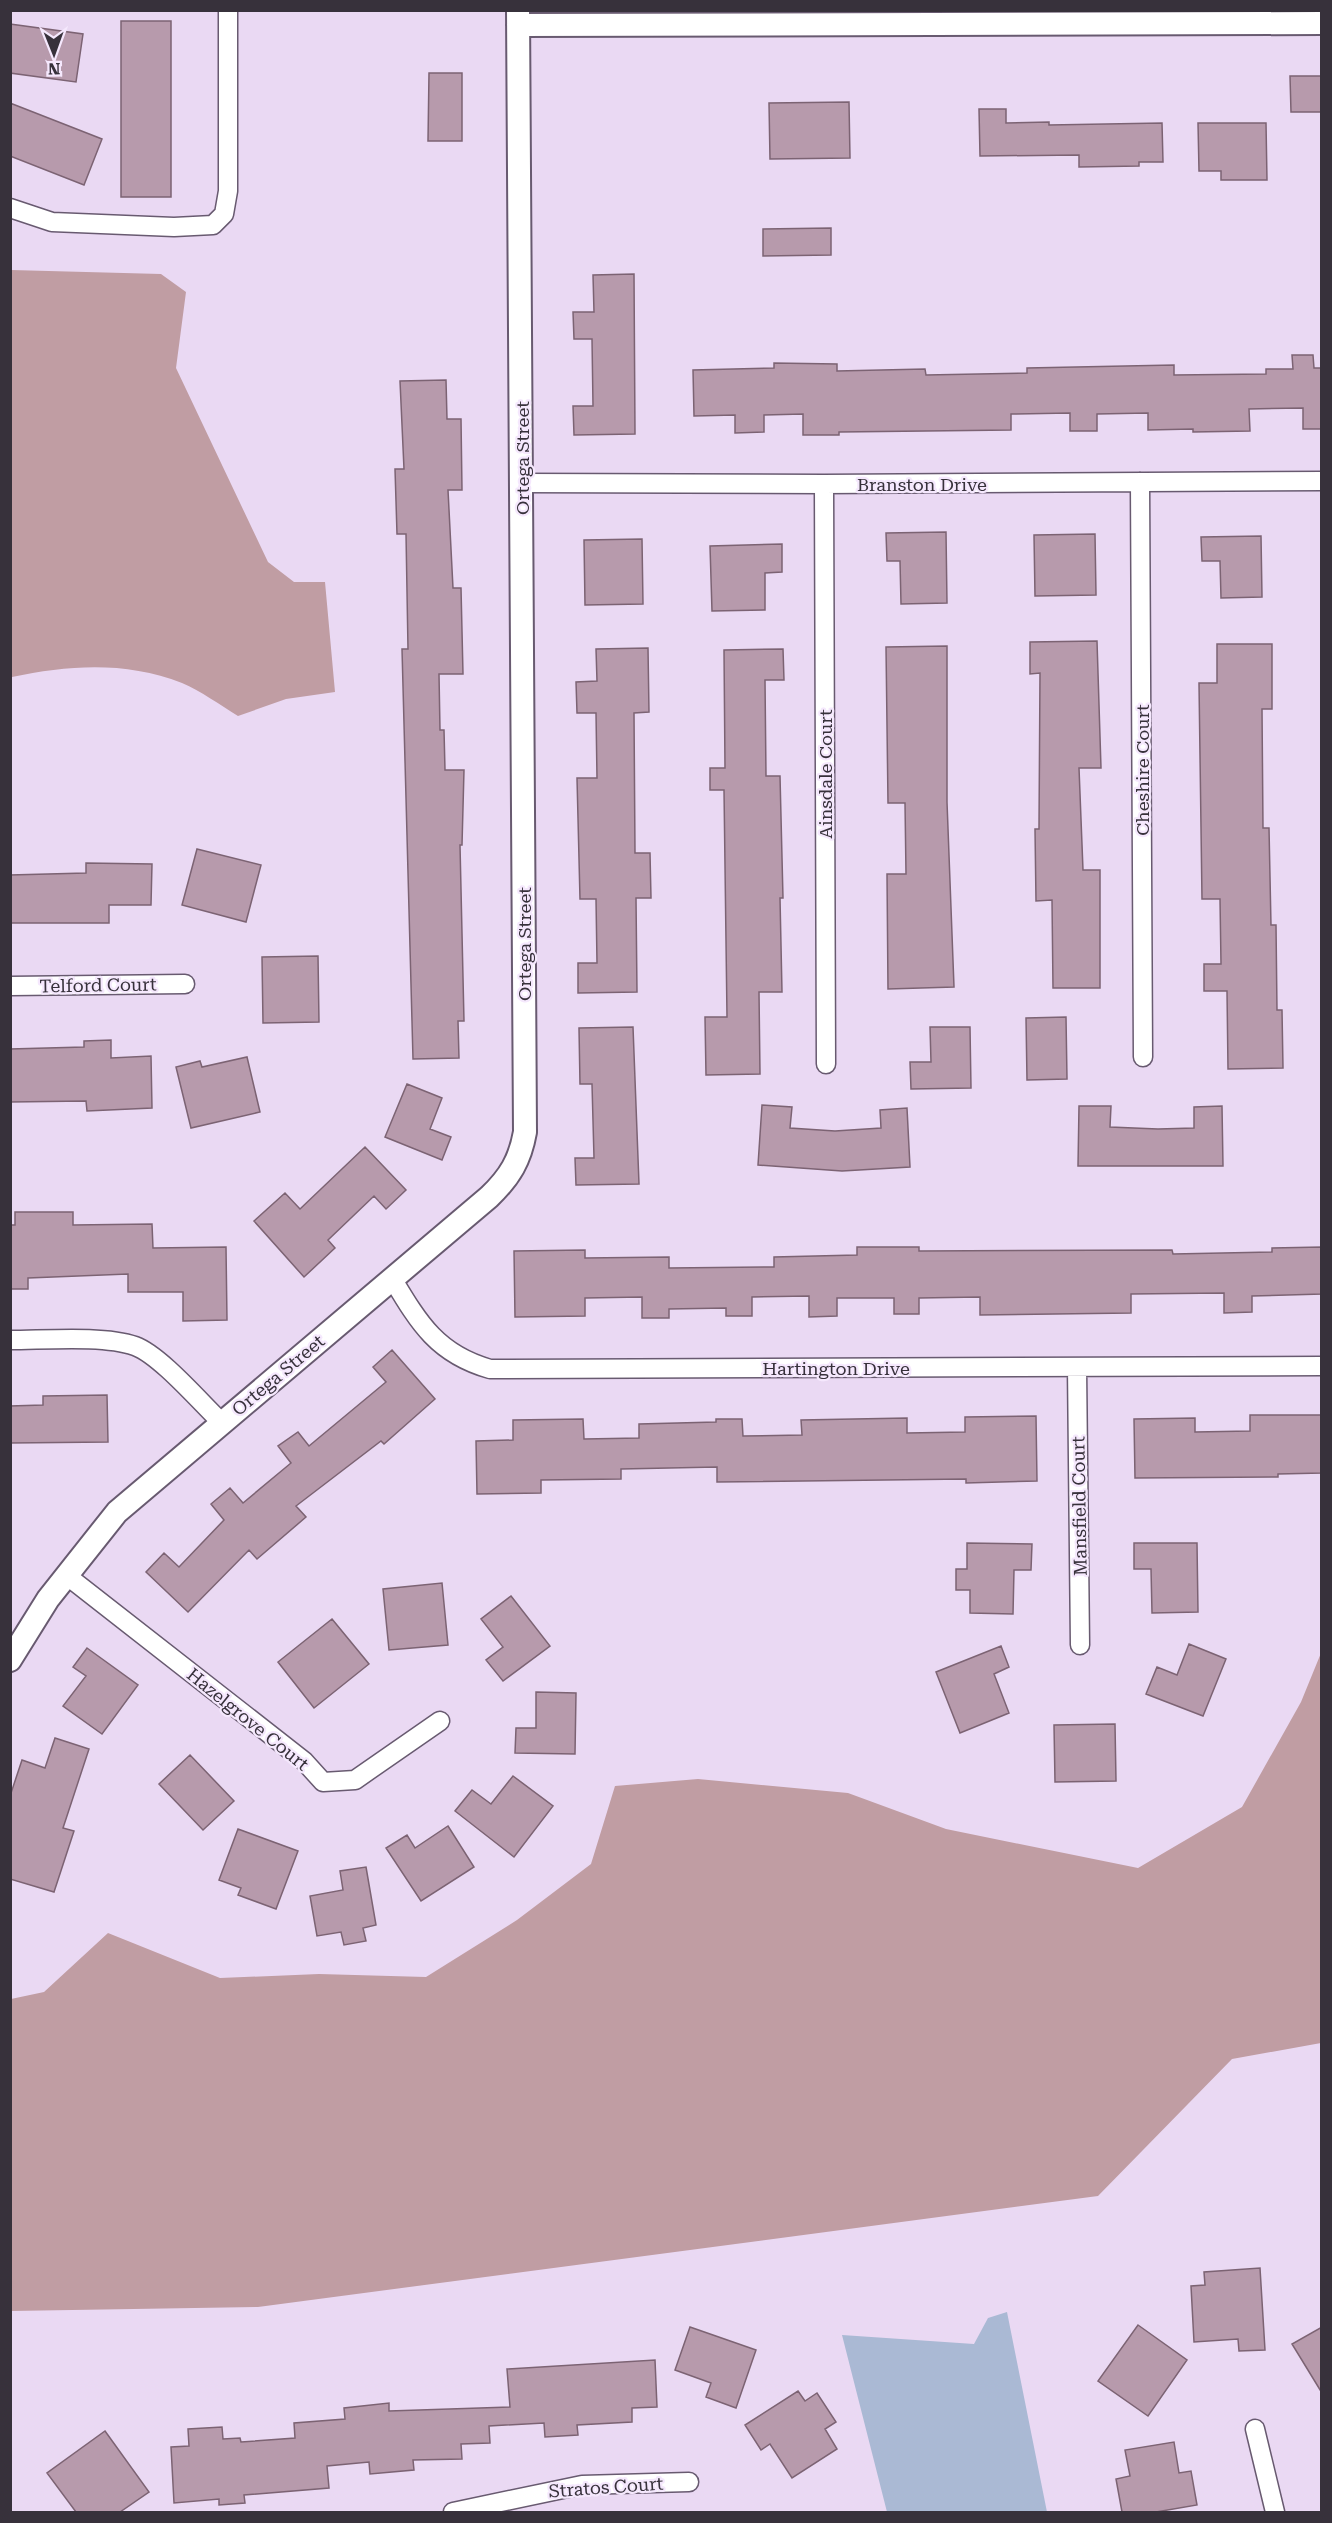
<svg xmlns="http://www.w3.org/2000/svg" width="1332" height="2523" font-family="'Roboto Serif',serif">
<style>
.forest{fill:#c09da3}
.water{fill:#aab9d4}
.building{fill:#b79aac;stroke:#7c6373;stroke-width:1.5}
.lines{fill:none;stroke-linecap:round;stroke-linejoin:round}
.minor-casing{stroke:#685a70;stroke-width:21}
.tertiary-casing{stroke:#685a70;stroke-width:26}
.minor{stroke:#fff;stroke-width:18}
.tertiary{stroke:#fff;stroke-width:22}
.labels{text-anchor:middle;dominant-baseline:central;stroke-width:4.5;stroke-linejoin:round;paint-order:stroke}
.street-label{font-size:18px;fill:#37313b;stroke:#f5e8fd}
</style>
<rect width="100%" height="100%" fill="#ead9f3"/>
<!-- forest -->
<path class="forest" d="M11,270L161,274L186,292L176,368L268,562L294,582H325L335,692L286,699L238,716C220,705 201,691 182,683C126,661 69,665 12,677L11,680Z
M1321,1653V2043L1232,2059L1098,2196L258,2307L11,2311V1999L44,1992L108,1933L220,1978L319,1974L426,1977L517,1920L591,1864L615,1786L698,1779L848,1793L946,1829L1138,1868L1242,1807L1301,1702Z"/>
<!-- water -->
<path class="water" d="M1007,2312L1047,2512H887L842,2335L974,2344L988,2318Z"/>
<!-- building -->
<path class="building" d="M121,21H171V197H121Z
M10,24L83,34L76,82L10,73Z
M429,73H462V141H428Z
M1290,76H1322V112H1291Z
M849,102L850,158L770,159L769,103Z
M10,103L102,139L84,185L10,156Z
M979,109H1006V123L1049,122V125L1162,123L1163,162H1139V166L1079,167V155L980,156Z
M1198,123H1266L1267,180H1221V171H1199Z
M831,228V255L763,256V229Z
M634,274L635,434L574,435L573,406H593L592,339H574L573,312H594L593,275Z
M1292,355H1313L1314,368H1322V429H1303V408L1249,409L1250,431L1193,432V429L1148,430V413L1097,414V431H1070V413L1011,414V430L839,432V435H803V414L764,415V432L735,433V415L694,416L693,370L774,368V363L837,364V371L925,369L926,375L1027,373V368L1174,365V375L1266,374V369H1293Z
M446,380L447,419H461L462,490H448L453,588H461L463,674H439L440,730H444L445,770H464L462,845H460L464,1021H458L459,1058L413,1059L402,649H408L406,534H397L395,469H404L400,381Z
M946,532L947,603L901,604L900,561H887L886,533Z
M1095,534L1096,595L1035,596L1034,535Z
M1261,536L1262,597L1221,598L1220,561H1202L1201,537Z
M642,539L643,604L585,605L584,540Z
M782,544V572L765,573V610L712,611L710,546Z
M1097,641L1101,768H1079L1083,870H1100V988H1053L1052,900L1036,901L1035,829H1039L1040,673L1030,674V642Z
M1217,644H1272V709H1262L1263,828H1269L1271,925H1276L1277,1010H1282L1283,1068L1228,1069L1227,991H1204V964H1221L1220,899H1202L1199,683H1217Z
M947,646V802L954,987L888,989L887,874H906L905,803H888L886,647Z
M648,648L649,712L634,713L635,853H650L651,898H636L637,992L578,993V963H597L596,899H580L577,778H597L596,713H577L576,682L597,681L596,649Z
M783,649L784,680H765L766,776H780L783,898H780L782,992H759L760,1074L706,1075L705,1017H727L724,790H710V768H725L724,650Z
M197,849L261,865L246,922L182,905Z
M86,863L152,864L151,905H109V923H10V875L86,873Z
M318,956L319,1022L263,1023L262,957Z
M1066,1017L1067,1079L1027,1080L1026,1018Z
M633,1027L639,1184L576,1185L575,1158H594L592,1084H580L579,1028Z
M930,1027H970L971,1088L911,1089L910,1062H931Z
M111,1040V1058L151,1056L152,1108L87,1111L86,1101L10,1102V1049L84,1047V1041Z
M247,1057L260,1112L191,1128L176,1067L200,1061L202,1067Z
M407,1084L442,1098L430,1129L451,1137L442,1160L385,1137Z
M762,1105L792,1107L790,1128L835,1131L881,1128L880,1110L907,1108L910,1167L842,1171L758,1165Z
M1079,1106H1111L1110,1127L1158,1129L1194,1128V1107L1222,1106L1223,1166H1078Z
M365,1147L406,1190L386,1209L374,1196L328,1240L335,1248L304,1277L254,1221L285,1193L300,1209Z
M15,1212H73V1225L152,1224L153,1248L226,1247L227,1320L183,1321V1292H128V1274L28,1278V1289H10V1225H15Z
M857,1247H919V1251L1172,1250L1173,1254L1272,1252V1248L1322,1247V1294L1252,1296V1312L1224,1313V1293L1131,1294V1313L980,1315V1297L919,1298V1314H894V1298H837V1316L809,1317V1296L752,1297V1316H726V1308L669,1309V1318H642V1297L585,1298V1316L515,1317L514,1251L585,1250V1258L669,1257V1268L774,1267V1257L857,1255Z
M392,1350L435,1399L384,1444L381,1441L296,1506L306,1517L257,1559L249,1550L188,1612L146,1572L164,1553L179,1567L224,1520L211,1504L230,1488L243,1503L291,1463L278,1446L298,1432L309,1446L386,1382L373,1367Z
M107,1395L108,1442L10,1443V1406L43,1405V1396Z
M1250,1415H1322V1473L1278,1474V1477L1135,1478L1134,1419L1195,1418V1432L1250,1431Z
M1036,1416L1037,1481L966,1483V1479L717,1482V1467L621,1469V1479L541,1480V1493L477,1494L476,1441L513,1440V1420L583,1419L584,1439L639,1438V1424L716,1422V1419H742L743,1436L802,1435L801,1420L907,1418V1433L965,1432V1417Z
M967,1543L1032,1544L1031,1570H1014L1013,1614L970,1613V1590H956V1569H967Z
M1134,1543H1197L1198,1612L1152,1613L1151,1569H1134Z
M442,1583L448,1645L389,1650L383,1589Z
M511,1596L550,1646L503,1681L486,1660L503,1647L481,1619Z
M332,1619L369,1664L314,1708L278,1662Z
M1189,1644L1226,1659L1203,1716L1146,1694L1157,1667L1177,1675Z
M1001,1646L1009,1667L994,1674L1009,1713L960,1733L936,1672Z
M87,1648L138,1685L102,1734L63,1706L86,1676L73,1667Z
M536,1692L576,1693L575,1754L515,1753L516,1728H536Z
M1115,1724L1116,1781L1055,1782L1054,1725Z
M55,1738L89,1749L63,1828L74,1831L54,1892L10,1879V1796L22,1760L45,1768Z
M190,1755L234,1801L203,1830L159,1784Z
M513,1776L553,1806L514,1857L455,1811L472,1790L491,1804Z
M448,1826L474,1867L421,1901L386,1848L407,1835L415,1848Z
M238,1829L298,1851L276,1909L238,1895L241,1888L219,1880Z
M366,1867L376,1925L363,1928L366,1941L344,1945L341,1932L317,1936L310,1896L343,1890L340,1871Z
M1260,2268L1265,2350L1239,2351L1238,2339L1194,2342L1191,2286L1205,2285L1204,2272Z
M1138,2325L1187,2360L1148,2416L1098,2381Z
M690,2327L756,2350L736,2408L706,2397L711,2383L675,2370Z
M1322,2327V2393L1292,2344Z
M655,2360L657,2407L632,2408V2422L577,2425L578,2435L545,2437L544,2423L489,2426L490,2443L461,2444L462,2459L413,2460L414,2470L370,2474L369,2462L327,2466L329,2488L244,2495L245,2503L219,2505V2499L174,2503L171,2447L189,2446L188,2429L222,2427L223,2439L240,2438L241,2442L295,2438L294,2423L345,2419L344,2408L389,2403V2411L510,2407L507,2369Z
M798,2391L805,2401L817,2393L836,2422L825,2429L837,2449L792,2478L770,2444L761,2450L745,2425Z
M105,2431L149,2492L120,2512H76L47,2473Z
M1174,2442L1179,2473L1191,2471L1197,2505L1156,2512H1122L1116,2479L1130,2476L1125,2450Z"/>
<g class="lines">
<!-- minor casing -->
<g class="minor-casing">
<path id="minor" d="M10,208L52,222L174,227L213,225L224,214L228,191V10
M1140,482L1143,1057
M522,483L824,484L1322,481
M824,484L826,1064
M10,986L185,984
M392,1278C419,1323 437,1354 490,1369L1322,1366
M10,1340C45,1340 104,1335 135,1346C160,1355 201,1403 222,1423
M1077,1367L1080,1645
M66,1575L304,1761L323,1782L355,1780L440,1721
M1255,2429L1275,2512
M453,2512L582,2485L689,2482"/>
</g>
<!-- tertiary casing -->
<g class="tertiary-casing">
<path id="tertiary" d="M518,25L1322,23
M10,1660L48,1599L117,1512L489,1197C510,1177 520,1160 525,1132L518,10"/>
</g>
<!-- minor -->
<use href="#minor" class="minor"/>
<!-- tertiary -->
<use href="#tertiary" class="tertiary"/>
</g>
<g class="labels">
<!-- street labels -->
<g class="street-label">
<text transform="translate(522 458) rotate(-90)">Ortega Street</text>
<text x="922" y="484">Branston Drive</text>
<text transform="translate(1142 770) rotate(-90)">Cheshire Court</text>
<text transform="translate(825 774) rotate(-90)">Ainsdale Court</text>
<text transform="translate(524 944) rotate(-90)">Ortega Street</text>
<text transform="translate(98 985) rotate(-1)">Telford Court</text>
<text x="836" y="1368">Hartington Drive</text>
<text transform="translate(278 1375) rotate(-40)">Ortega Street</text>
<text transform="translate(1079 1506) rotate(-91)">Mansfield Court</text>
<text transform="translate(248 1719) rotate(39)">Hazelgrove Court</text>
<text transform="translate(606 2487) rotate(-4)">Stratos Court</text>
</g>
</g>
<!-- border -->
<rect width="1332" height="2523" fill="none" stroke="#37313b" stroke-width="24"/>
<!-- north arrow -->
<g transform="translate(54 54) rotate(179)" stroke="#f5e8fd" stroke-width="4.5" paint-order="stroke">
<path d="M0-4.5L10 22L0 15L-10 22Z" fill="#37313b"/>
<text y="-9" font-size="16" font-weight="bold" text-anchor="middle" fill="#37313b">N</text>
</g>
</svg>
